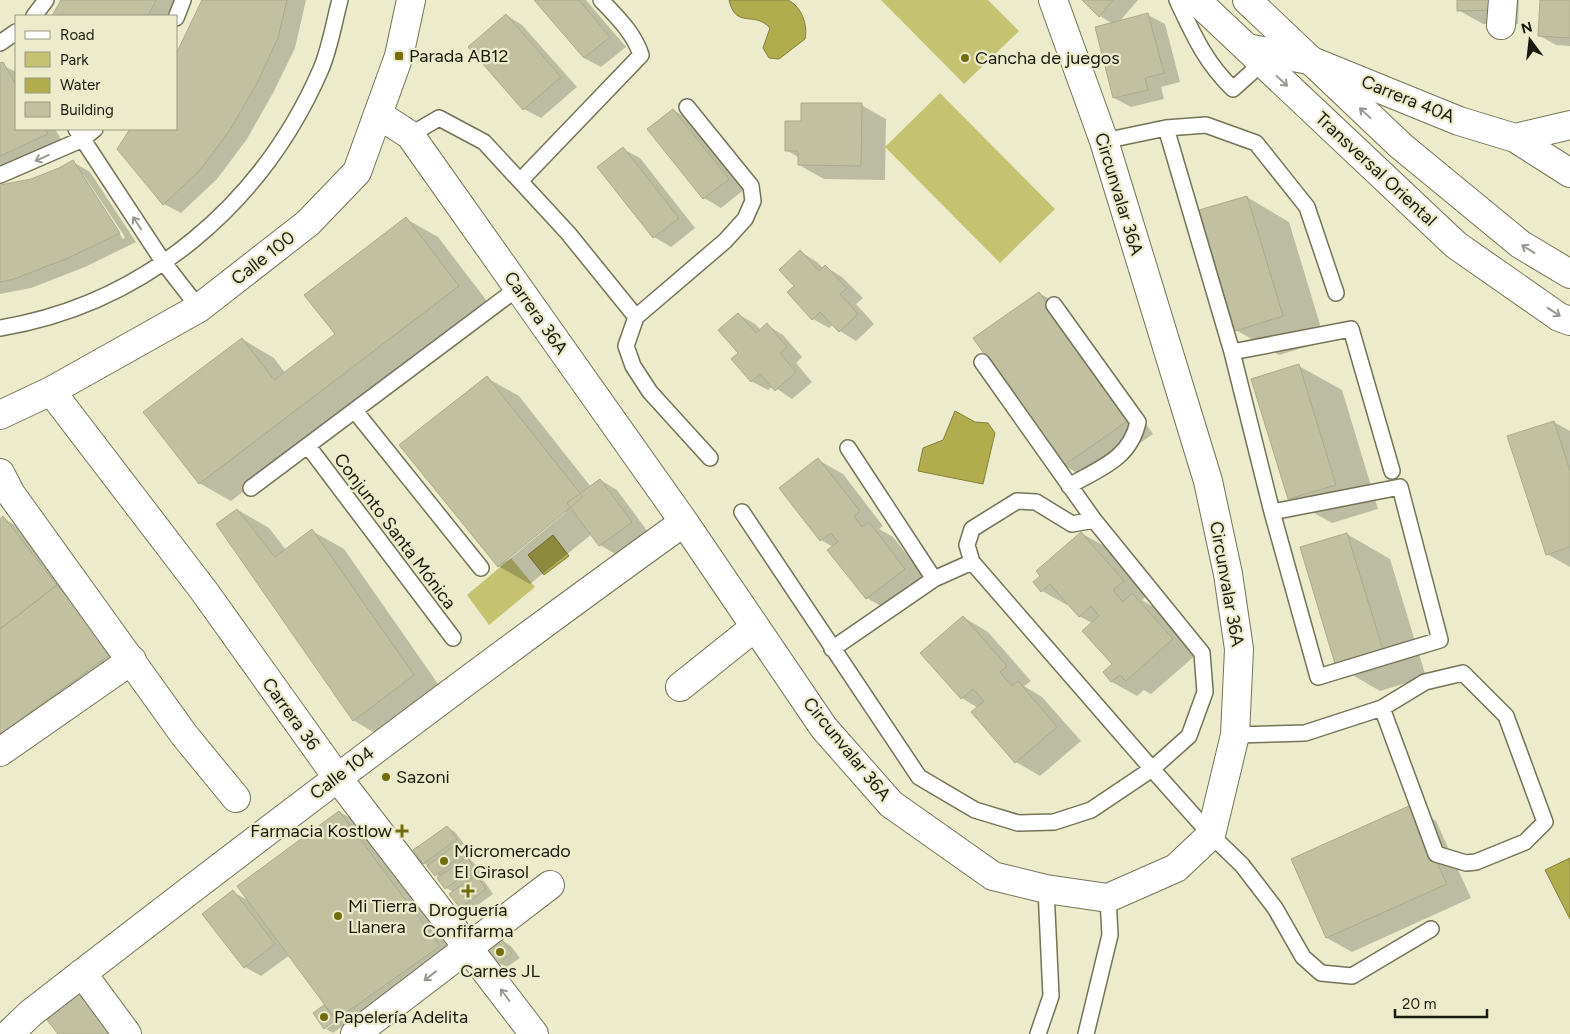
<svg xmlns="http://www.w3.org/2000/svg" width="1570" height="1034" font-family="Figtree,sans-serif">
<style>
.green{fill:#c5c271}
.water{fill:#b1ac4d;stroke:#84803a}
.shadow{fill:#0003;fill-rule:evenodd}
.building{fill:#c1c1a2;stroke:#abab8c}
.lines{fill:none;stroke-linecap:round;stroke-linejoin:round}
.service-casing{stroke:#747357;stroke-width:18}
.minor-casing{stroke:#747357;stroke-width:30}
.secondary-casing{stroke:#747357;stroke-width:30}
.service{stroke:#fff;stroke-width:15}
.minor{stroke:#fff;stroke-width:28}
.secondary{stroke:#fff;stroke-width:28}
.oneway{stroke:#989893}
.poi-dot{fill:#716d0b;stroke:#ececcc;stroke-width:2}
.labels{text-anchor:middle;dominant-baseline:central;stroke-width:4.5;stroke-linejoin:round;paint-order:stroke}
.poi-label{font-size:18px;fill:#1b1a0f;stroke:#ececcc;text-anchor:start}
.street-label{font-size:18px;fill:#1b1a0f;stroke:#ececcc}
</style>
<rect width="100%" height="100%" fill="#ececcc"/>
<!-- green -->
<path class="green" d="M881,0H988L1019,31L964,84Z
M940,93L1055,209L1000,263L885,147Z
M511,558L535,587L489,625L467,595Z"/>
<!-- water -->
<path class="water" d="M729,0H788C802,7 808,25 805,39L779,59L769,58L763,48L770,28C754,10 736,30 729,0Z
M955,411L975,422L988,423L995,433L983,484L918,471L923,448L943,440Z
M553,535L569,556L544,575L528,555Z
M1570,858V919L1545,870Z"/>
<!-- shadow -->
<path class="shadow" d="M62,0H177L168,16H54Z
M204,0H306L295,48L273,93L247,139L217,179L181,213L164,204L118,149L132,129H176Z
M536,0H586L626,47L601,67L584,58Z
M1083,0H1138L1119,22L1148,15L1165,24L1180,82L1161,87L1164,99L1131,107L1114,98L1113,24L1100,16Z
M1459,0H1519L1518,24H1483L1458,10Z
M1541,0H1570V46L1556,45L1540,36Z
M506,15L522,25L577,87L541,118L524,109Z
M0,64L16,72V129H55L64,144L0,169Z
M861,105L886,119L885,180L824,179L799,165L800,158L786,150L802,123Z
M673,110L690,120L745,189L721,208L704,198L649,129Z
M623,149L640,158L695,228L671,247L654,237L599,168Z
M73,162L90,172L136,242L85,267L31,288L0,294V187L31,180L60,170ZM80,174H83L125,237L123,239Z
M1247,197L1289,222L1325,341L1279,355L1236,330Z
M406,219L438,237L490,305L231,501L199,483L242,339L274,358L285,373L337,334Z
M801,252L817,262L824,269L826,267L842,277L863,298L856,304L874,324L856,341L840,331L834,324L829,328L813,319L796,286Z
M1039,293L1064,307L1153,434L1088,479L1063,465Z
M738,314L755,324L761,330L767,325L783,335L802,357L796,363L812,382L792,399L773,386L768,390L751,381L740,353Z
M1299,366L1342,390L1378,509L1332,523L1289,499Z
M487,378L519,396L591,487L600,480L617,490L648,532L617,555L600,545L592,534L530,584L498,566ZM565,511L566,512L507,561V558Z
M1554,422L1570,431V567L1547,554Z
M818,460L843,474L883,526L879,529L893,537L929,583L891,612L867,598L833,547L821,540Z
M238,510L269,528L286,550L312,531L344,549L445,694L385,739L353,720Z
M3,518L20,528L131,661L0,755V520Z
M1081,533L1106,547L1148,595L1142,600L1157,609L1197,654L1151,694L1144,690L1137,696L1112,682L1105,672L1114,664L1092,623L1079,616L1068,603L1067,605L1042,591Z
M1347,534L1390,559L1426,677L1380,691L1337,666L1301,548Z
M963,617L988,632L1031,681L1024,686L1042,697L1081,741L1040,776L1016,762L978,708L962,698L922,653Z
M1411,807L1436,821L1471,898L1352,952L1327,938L1292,860Z
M340,812L371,830L470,964L374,1034H362L345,1024L333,1033L326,1029L342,1018L340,1016L325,1028L314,1014L324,1006L329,1009L290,955L261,976L245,967L233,892L251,902Z
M447,827L455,832L464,844L458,848L475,864L481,872L476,876L484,881L493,894L468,912L460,907L454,892L446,888L440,878L424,863Z
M503,941L511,946L520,958L507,967L499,963Z"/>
<!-- building -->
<path class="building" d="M61,0H156L148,16H52Z
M202,0H287L278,38L257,83L230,130L200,170L163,205L117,149L130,129H176V54Z
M534,0H579L610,37L584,58Z
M1082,0H1113L1099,17Z
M1457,0H1494V10L1457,11Z
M1540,0H1570V38L1538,36Z
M1148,13L1164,73L1145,78L1148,90L1113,98L1095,27Z
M506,14L561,77L523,110L468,47Z
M3,62L16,85V129H45L48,134L0,156V63Z
M801,103H862L861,166L798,165V151H785V121H801Z
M673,109L729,179L703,199L647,129Z
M623,147L679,218L653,238L597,167Z
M73,160L120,233L68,258L14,279L0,282V185L31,179L59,168Z
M1247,196L1283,316L1235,331L1199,210Z
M406,217L459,286L199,484L143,412L242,338L274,380L335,334L304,295Z
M800,250L819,271L825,265L847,288L840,294L858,314L839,332L820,312L812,320L787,292L794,286L779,270Z
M1039,292L1129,420L1063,466L973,338Z
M738,313L756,333L767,323L787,347L780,353L796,372L775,391L760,374L751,382L731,359L738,353L718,330Z
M1299,364L1336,485L1288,499L1251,379Z
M487,376L583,497L498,567L399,445Z
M1554,421L1570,471V547L1546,555L1507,436Z
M818,458L860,511L854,516L862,527L869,522L905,569L866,599L827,550L838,542L831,533L820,541L779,488Z
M600,479L632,522L599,546L567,503Z
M237,509L275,557L312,529L414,675L353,721L216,524Z
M3,516L57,585L0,629V519Z
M1081,532L1124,581L1113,590L1123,602L1132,593L1173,639L1126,681L1120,675L1111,682L1103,672L1112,664L1082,631L1099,616L1091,606L1079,617L1050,584L1041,592L1033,582L1040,576L1036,571Z
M1347,533L1384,653L1336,667L1300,547Z
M57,585L115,651L0,734V629Z
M963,616L1007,666L1000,672L1012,686L1018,681L1057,727L1015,763L971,712L984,701L973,689L961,699L920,653Z
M1411,805L1447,884L1326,938L1291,859Z
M339,811L440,946L336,1020L237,886Z
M447,826L457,839L423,864L413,850Z
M455,845L462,855L435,876L427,866Z
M467,857L474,868L445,889L437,878Z
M476,875L486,889L460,908L449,894Z
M233,890L275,944L244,968L202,914Z
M502,940L512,953L498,964L488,950Z
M83,989L118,1034H58L47,1020Z
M324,1005L336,1020L324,1029L313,1013Z"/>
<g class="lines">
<!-- service casing -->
<g class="service-casing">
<path id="service" d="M1177,0C1193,34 1205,62 1233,89L1262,63
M34,16L46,0
M176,18L183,0
M0,43L16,32
M687,107L751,186L753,201L745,219L725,241L636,317L626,346L633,366L650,392L710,458
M1166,128L1232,352L1272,512L1318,677L1440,640L1400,487L1272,512
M76,129L164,263L199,308
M410,135L439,118L484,142L568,233L636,317
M1104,141L1166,128L1206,125L1256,143L1307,207L1336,293
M0,175L83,139L95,129
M521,180L641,55C634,33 617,17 601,0
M1054,305L1138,422C1130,459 1100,468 1069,486
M0,328C146,304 263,203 321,69C330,48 334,22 340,0
M1232,352L1351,329L1392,471
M982,362L1094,520
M355,411L481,568
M308,446L453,638
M848,448L934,579
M251,488L518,288
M742,512L919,777L975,810L1018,823L1054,822L1091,810L1152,769L1189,736L1205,692L1202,653L1094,520L1072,524L1036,502L1017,501L972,529L967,545L972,562L1152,769L1211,835L1242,865L1275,908L1303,957L1321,973L1352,976L1431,929
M832,649L934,579L972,562
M1235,735L1305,733L1382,708L1425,682L1463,673L1506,716L1545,822L1525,842L1476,862L1466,863L1436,854L1382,708
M1038,1034L1051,996L1046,889
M1086,1034L1110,935L1108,898"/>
</g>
<!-- minor casing -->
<g class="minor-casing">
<path id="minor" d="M1501,25L1503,0
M1247,48L1309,60L1459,121L1515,138L1570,125
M379,115L410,135L684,522L824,728L891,804L993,876L1046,889L1108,898L1176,868L1211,835L1235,735L1239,649L1228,574L1208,481L1104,141L1053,0
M1515,138L1570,173
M51,391L204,591L337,777L534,1034
M0,415L51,391L199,308L308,223L357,172L399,56L411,0
M0,473L11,494L185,736L236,798
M680,687L755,627
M0,752L132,660
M82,973L127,1034
M9,1034L31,1013C246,846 463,681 684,522
M355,1034L550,885"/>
</g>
<!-- secondary casing -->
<g class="secondary-casing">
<path id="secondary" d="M1196,0L1456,245L1559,317L1570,321
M1247,0L1401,146L1520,244L1570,274"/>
</g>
<!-- service -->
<use href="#service" class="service"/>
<!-- minor -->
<use href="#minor" class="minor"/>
<!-- secondary -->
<use href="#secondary" class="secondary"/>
</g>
<!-- one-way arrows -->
<defs><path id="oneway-shaft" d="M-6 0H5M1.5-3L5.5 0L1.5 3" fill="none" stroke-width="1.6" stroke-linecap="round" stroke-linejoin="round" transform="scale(1.25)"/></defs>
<g class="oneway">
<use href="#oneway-shaft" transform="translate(1282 81) rotate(43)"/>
<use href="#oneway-shaft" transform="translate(1365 113) rotate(-137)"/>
<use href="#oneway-shaft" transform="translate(42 158) rotate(156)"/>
<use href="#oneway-shaft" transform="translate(137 223) rotate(-123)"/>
<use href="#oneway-shaft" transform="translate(1528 249) rotate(-149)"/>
<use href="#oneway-shaft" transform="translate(1554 312) rotate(33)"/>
<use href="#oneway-shaft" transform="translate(430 976) rotate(142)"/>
<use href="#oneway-shaft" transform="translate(505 995) rotate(-127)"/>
</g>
<!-- markers -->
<g class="poi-dot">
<rect x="394" y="51" width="10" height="10" rx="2.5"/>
<circle cx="965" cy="58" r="5"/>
<circle cx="386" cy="777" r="5"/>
<path d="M399.5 823.5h5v5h5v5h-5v5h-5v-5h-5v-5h5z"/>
<circle cx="444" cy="861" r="5"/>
<path d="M465.5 883.5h5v5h5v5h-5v5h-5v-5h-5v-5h5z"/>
<circle cx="338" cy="916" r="5"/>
<circle cx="500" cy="952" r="5"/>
<circle cx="324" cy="1017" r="5"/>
</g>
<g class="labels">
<!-- poi labels -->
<g class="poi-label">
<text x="409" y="56">Parada AB12</text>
<text x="975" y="58">Cancha de juegos</text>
<text x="396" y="777">Sazoni</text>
<text x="392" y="831" text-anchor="end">Farmacia Kostlow</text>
<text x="454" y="851">Micromercado<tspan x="454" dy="21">El Girasol</tspan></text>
<text x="348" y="906">Mi Tierra<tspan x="348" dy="21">Llanera</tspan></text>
<text x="468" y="910" text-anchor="middle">Droguería<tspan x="468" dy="21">Confifarma</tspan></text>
<text x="500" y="971" text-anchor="middle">Carnes JL</text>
<text x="334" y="1017">Papelería Adelita</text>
</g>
<!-- street labels -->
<g class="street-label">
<text transform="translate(1408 99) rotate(22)">Carrera 40A</text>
<text transform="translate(1376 169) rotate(43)">Transversal Oriental</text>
<text transform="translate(1119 194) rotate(73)">Circunvalar 36A</text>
<text transform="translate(263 258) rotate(-38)">Calle 100</text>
<text transform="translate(536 313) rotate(55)">Carrera 36A</text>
<text transform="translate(395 531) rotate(53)">Conjunto Santa Mónica</text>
<text transform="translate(1227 584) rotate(80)">Circunvalar 36A</text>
<text transform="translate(291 714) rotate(54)">Carrera 36</text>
<text transform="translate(847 749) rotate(51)">Circunvalar 36A</text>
<text transform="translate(342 773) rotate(-37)">Calle 104</text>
</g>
</g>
<!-- legend -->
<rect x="15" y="15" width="162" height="115" fill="#ececcc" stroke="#989880"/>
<rect x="25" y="31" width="25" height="8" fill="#ffffff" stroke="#989880"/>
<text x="60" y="40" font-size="15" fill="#1b1a0f">Road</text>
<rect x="25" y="52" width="25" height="15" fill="#c5c271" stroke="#989880"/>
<text x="60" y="65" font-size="15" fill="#1b1a0f">Park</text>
<rect x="25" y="78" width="25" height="15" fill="#b1ac4d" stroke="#989880"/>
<text x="60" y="90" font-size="15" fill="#1b1a0f">Water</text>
<rect x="25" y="102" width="25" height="15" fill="#c1c1a2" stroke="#989880"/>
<text x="60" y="115" font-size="15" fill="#1b1a0f">Building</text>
<!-- north arrow -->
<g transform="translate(1530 40) rotate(345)" stroke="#ececcc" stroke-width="4" paint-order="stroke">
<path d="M0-4L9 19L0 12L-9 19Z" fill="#1b1a0f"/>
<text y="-8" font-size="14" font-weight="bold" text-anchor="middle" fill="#1b1a0f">N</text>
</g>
<!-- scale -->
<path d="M1395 1009v8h92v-8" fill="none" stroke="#1b1a0f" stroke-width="2.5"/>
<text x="1402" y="1009" font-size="15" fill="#1b1a0f" stroke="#ececcc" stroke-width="4" paint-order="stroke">20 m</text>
</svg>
